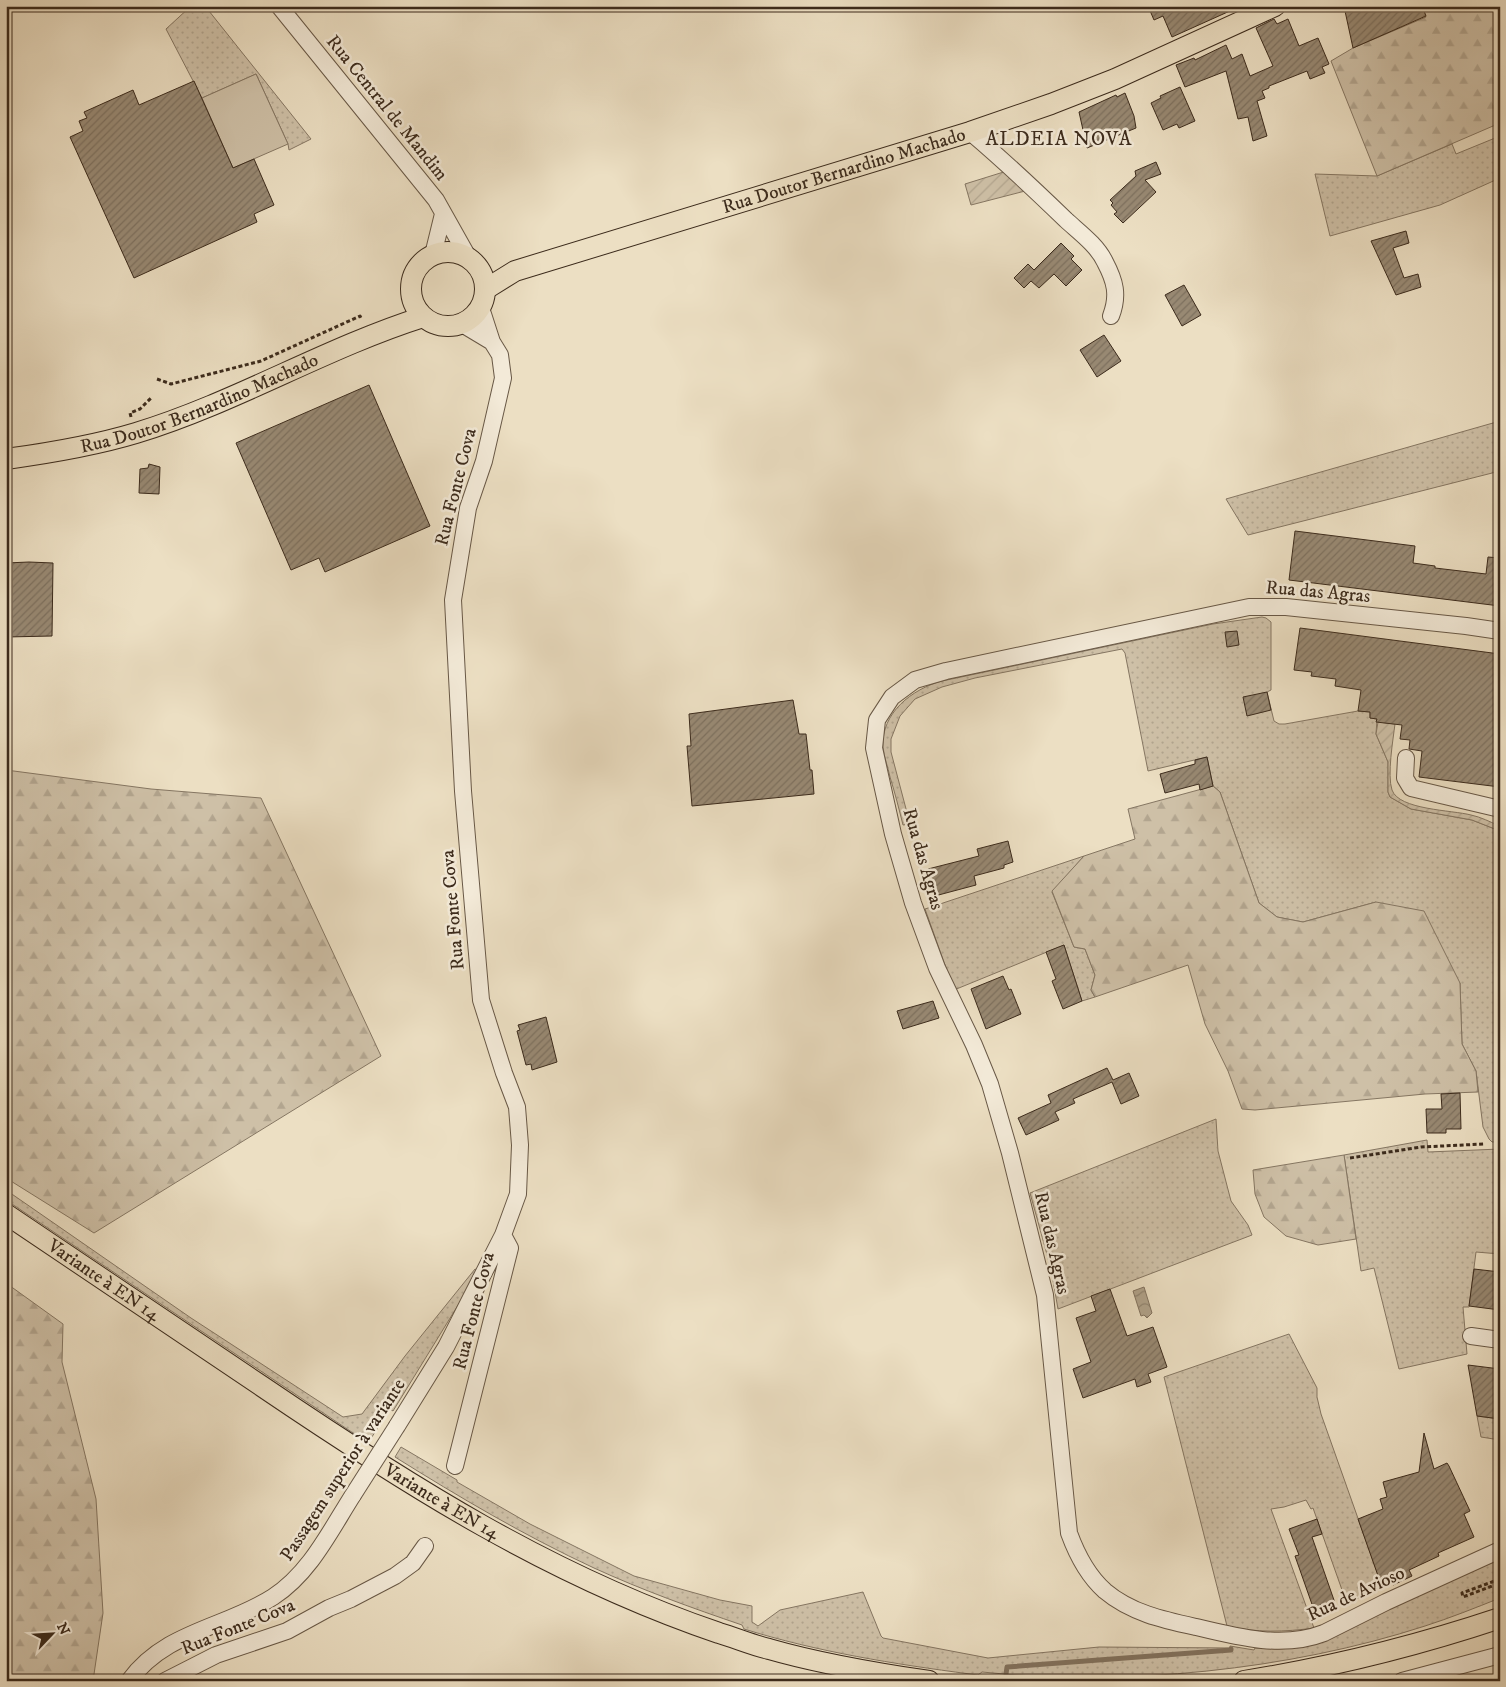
<svg xmlns="http://www.w3.org/2000/svg" width="1506" height="1687" font-family="'IM FELL DW Pica',serif">
<style>
.grass{fill:url(#grass-dots);stroke:#857662}
.forest{fill:url(#forest-firs);stroke:#857662}
.garden{fill:url(#garden-furrows);stroke:#857662}
.pitch{fill:#cec0a7;stroke:#857662}
.water{fill:url(#water-waves);stroke:#82725e}
.lines{fill:none;stroke-linecap:round;stroke-linejoin:round}
.stream{stroke:#82725e;stroke-width:5}
.building{fill:url(#building-hatch);stroke:#3c2b1c}
.minor-casing{stroke:#685846;stroke-width:18}
.major-casing{stroke:#3c2b1c;stroke-width:22}
.path{stroke:#3c2b1c;stroke-width:3;stroke-dasharray:4 2.5;stroke-linecap:butt}
.minor{stroke:#f3ead8;stroke-width:16}
.major{stroke:#ecdfc3;stroke-width:20}
.minor-bridge-casing{stroke:#685846;stroke-width:18;stroke-linecap:butt}
.minor-bridge{stroke:#f3ead8;stroke-width:16}
.labels{text-anchor:middle;dominant-baseline:central;stroke-width:5;stroke-linejoin:round;paint-order:stroke}
.street-label{font-size:19px;fill:#3c2b1c;stroke:#f3ead8}
.neighbourhood-label{font-size:20px;letter-spacing:1px;fill:#3c2b1c;stroke:#f3ead8}
</style>
<defs>
<pattern id="grass-dots" width="8" height="8" patternUnits="userSpaceOnUse" patternTransform="scale(1.25)"><rect width="8" height="8" fill="#cec0a7"/><path d="M2 2h.1M6 6h.1" fill="none" stroke="#b2a58f" stroke-width="1.8" stroke-linecap="round"/></pattern>
<pattern id="forest-firs" width="22" height="20" patternUnits="userSpaceOnUse" patternTransform="scale(1.25)"><rect width="22" height="20" fill="#cec0a7"/><path d="M5 1l3.5 6h-7zM16 11l3.5 6h-7z" fill="#b2a58f"/></pattern>
<pattern id="garden-furrows" width="10" height="10" patternUnits="userSpaceOnUse" patternTransform="scale(1.25)"><rect width="10" height="10" fill="#cec0a7"/><path d="M-1 1l2-2M0 10L10 0M9 11l2-2" fill="none" stroke="#b2a58f"/></pattern>
<pattern id="water-waves" width="16" height="10" patternUnits="userSpaceOnUse" patternTransform="scale(1.25)"><rect width="16" height="10" fill="#b0a28a"/><path d="M0 5q4-4 8 0t8 0" fill="none" stroke="#908470"/></pattern>
<pattern id="building-hatch" width="6" height="6" patternUnits="userSpaceOnUse" patternTransform="scale(1.25)"><rect width="6" height="6" fill="#988973"/><path d="M-1 1l2-2M0 6l6-6M5 7l2-2" fill="none" stroke="#7d705e"/></pattern>
</defs>
<rect width="100%" height="100%" fill="#ecdfc3"/>
<filter id="stains"><feTurbulence type="fractalNoise" baseFrequency=".004" numOctaves="4"/><feColorMatrix values="0 0 0 0 .2 0 0 0 0 .09 0 0 0 0 .02 0 0 0 .5 -.17"/></filter>
<radialGradient id="worn" r=".72"><stop offset=".6" stop-color="#630" stop-opacity="0"/><stop offset="1" stop-color="#630" stop-opacity=".3"/></radialGradient>
<!-- grass -->
<path class="grass" d="M191,6H205L311,139L289,150L288,144L256,74L202,98L166,29Z
M1500,136V178L1440,205L1330,236L1315,174L1377,176L1452,144L1456,154Z
M1500,421V471L1248,535L1226,499Z
M1262,617L1266,618L1271,622V690L1267,692L1274,721L1279,724H1285L1358,711L1370,712V718L1377,719L1376,734L1388,762V792L1390,797L1411,809L1472,820L1500,831V1142H1492L1489,1139L1483,1127L1476,1071L1462,1044L1460,983L1376,902L1303,922L1277,917L1259,903L1220,792L1213,786L1207,757L1148,771L1125,653L1122,649L975,678L942,687L915,699L900,716L891,739V752L910,824L903,825C899,809 895,793 890,777C888,767 884,757 883,747C881,713 912,689 942,681L1213,624Z
M1084,856L1052,892L1074,947L1085,949L1095,975L1091,990L1095,997L1082,1001L1064,945L954,990L925,909Z
M1216,1119L1218,1151L1231,1201L1248,1225L1252,1235L1058,1309L1051,1269L1030,1193Z
M1427,1140L1428,1152L1500,1149V1254L1476,1252L1469,1307H1463L1467,1354L1399,1369L1374,1268L1361,1271L1344,1155Z
M6,1190L191,1318L343,1417L362,1414L405,1356L475,1269L479,1271L393,1411L390,1409L368,1443L6,1200Z
M1289,1334L1317,1388V1397L1321,1414L1382,1586L1347,1604L1313,1508L1311,1509L1306,1500L1284,1507L1271,1509L1314,1628C1285,1632 1256,1633 1227,1626L1164,1377Z
M1477,1416L1500,1419V1440L1481,1437Z
M401,1447L457,1480V1482L530,1524L634,1576L720,1600L752,1606V1622L758,1626L780,1610L863,1592L881,1636L883,1638L988,1658L1099,1647L1230,1648V1646L1254,1650L1255,1648L1277,1649L1293,1648L1367,1619L1500,1559V1577L1498,1578L1500,1598C1475,1608 1450,1618 1425,1626C1290,1670 1124,1687 982,1672L978,1675L970,1674C894,1664 818,1652 744,1629L742,1625C692,1608 642,1590 594,1568C525,1536 459,1497 395,1457Z"/>
<!-- forest -->
<path class="forest" d="M1422,6H1500V123L1377,176L1331,61L1353,48L1426,17Z
M6,770L151,789L261,798L381,1056L94,1233L6,1178Z
M1213,786L1220,792L1259,903L1277,917L1303,922L1376,902L1424,911L1460,983L1462,1044L1476,1071L1478,1092L1425,1094L1255,1110L1242,1109L1228,1071L1205,1024L1188,965L1095,997L1091,990L1095,975L1085,949L1074,947L1052,891L1084,856L1135,839L1128,809Z
M1344,1155L1356,1239L1318,1245L1286,1236L1264,1217L1255,1194L1253,1170Z
M6,1283L63,1324L62,1362L96,1499L103,1613L93,1681H12L6,1678Z"/>
<!-- garden -->
<path class="garden" d="M1010,170L1029,190L971,205L965,184Z
M1378,722L1395,724C1393,740 1387,775 1392,790C1399,810 1452,810 1471,815C1481,817 1490,822 1500,826V831L1472,820L1411,809L1390,797L1388,792V762L1376,734Z"/>
<!-- pitch -->
<path class="pitch" d="M256,74L288,144L233,168L202,98Z"/>
<!-- water -->
<path class="water" d="M1144,1287L1152,1313L1147,1318L1144,1315L1141,1316L1133,1291Z"/>
<g class="lines">
<!-- stream -->
<path class="stream" d="M1006,1674L1007,1667L1231,1650V1649"/>
</g>
<!-- building -->
<path class="building" d="M1148,6H1241L1172,37L1163,16L1154,20Z
M1355,6H1422L1426,16L1353,48L1345,11Z
M1274,19L1277,24L1288,19L1299,46L1318,38L1329,64L1322,67L1325,73L1310,79L1307,71L1269,86V88L1262,91L1265,98L1257,101L1267,136L1253,141L1248,117L1238,119L1226,71L1185,87L1176,65L1194,58L1195,60L1226,45L1232,59L1242,54L1250,76L1273,66L1256,28Z
M194,81L233,168L254,159L274,205L254,214L257,222L134,278L70,137L83,131L79,121L87,118L84,112L133,90L139,105Z
M1180,87L1195,121L1179,128L1177,124L1163,130L1151,103L1161,98L1160,96Z
M1125,93L1134,116L1136,128L1087,148L1079,112L1116,95L1117,97Z
M1156,162L1161,174L1145,180L1156,192L1123,223L1114,214L1117,212L1111,205L1113,203L1110,200L1136,176L1135,171Z
M1406,231L1409,243L1393,248L1404,278L1418,274L1421,287L1396,295L1371,241Z
M1061,243L1074,256L1071,259L1082,270L1066,286L1054,274L1039,288L1031,281L1024,288L1014,278L1028,264L1034,270Z
M1184,285L1201,315L1182,326L1165,295Z
M1104,335L1121,361L1097,377L1080,350Z
M369,385L430,526L325,572L319,558L291,570L236,443Z
M149,464L160,467L159,494L139,493L140,469L148,468Z
M1295,531L1415,546L1413,563L1435,566V568L1486,574L1488,557L1500,558V606L1289,580Z
M29,562L53,563L52,636L6,637V563Z
M1300,628L1500,654V787L1419,777L1422,751L1409,749L1410,740L1400,739L1402,725L1376,722L1377,719L1370,718V712L1358,711L1361,690L1335,686L1336,679L1311,676L1312,672L1294,670Z
M1237,631L1239,645L1227,647L1225,632Z
M1267,692L1271,710L1247,716L1243,697Z
M793,700L799,734H806L810,770H812L814,794L692,806L687,746H691L689,714Z
M1207,757L1213,786L1200,790L1199,784L1165,793L1160,774L1195,764V760Z
M1008,841L1013,862L1004,865V868L974,876L976,885L931,897L925,877L929,876L928,869L979,856L977,849Z
M1064,945L1082,1001L1063,1009L1052,981L1056,979L1046,952Z
M1003,976L1009,990L1011,989L1021,1014L986,1029L971,989Z
M933,1001L939,1018L903,1029L897,1011Z
M546,1017L557,1062L532,1070L531,1064L526,1065L517,1031L520,1030L518,1025Z
M1107,1068L1113,1080L1129,1073L1139,1096L1121,1104L1112,1082L1073,1099L1075,1103L1055,1112L1059,1120L1026,1135L1018,1118L1051,1103L1048,1095Z
M1460,1093L1461,1129H1446V1133H1427L1426,1109H1442L1441,1094Z
M1474,1269L1500,1272V1310L1469,1306Z
M1110,1289L1127,1336L1153,1327L1167,1367L1148,1374L1151,1382L1137,1387L1135,1379L1083,1398L1073,1369L1091,1362L1076,1318L1096,1311L1091,1296Z
M1468,1365L1500,1369V1419L1477,1416Z
M1424,1433L1434,1469L1447,1463L1449,1466L1470,1511L1464,1514L1474,1537L1438,1553L1439,1556L1409,1570L1412,1576L1393,1585L1392,1583L1382,1587L1358,1519L1383,1509L1380,1499L1387,1497L1383,1482L1419,1472Z
M1317,1519L1322,1534L1312,1537L1335,1603L1314,1610L1295,1556L1299,1555L1289,1529Z"/>
<g class="lines">
<!-- minor casing -->
<g class="minor-casing">
<path id="minor" d="M279,6L436,200L468,257
M970,132C1003,160 1035,190 1066,220C1079,232 1097,245 1105,262C1115,281 1119,295 1111,316
M433,255L443,214
M462,324L492,342
M1500,631L1466,626L1286,607H1249L946,671L915,680L892,697L877,720L874,748L893,834L913,903L937,968L974,1045L990,1084L1010,1153L1045,1295L1069,1533C1077,1555 1087,1575 1105,1591C1131,1613 1164,1620 1196,1627C1237,1637 1283,1649 1324,1633L1386,1602L1500,1550
M1406,758L1405,778L1411,788L1500,809
M1471,1336L1500,1340
M397,1426L446,1347L503,1235L518,1194L520,1145L517,1107L504,1073L481,1000L463,791L453,600L468,508L484,461L503,378L500,355L492,342L481,308
M455,1466L510,1248L503,1235
M129,1681C165,1631 225,1628 273,1597C310,1573 330,1531 353,1495
M165,1681L216,1655L287,1631L329,1608L351,1599L395,1576L413,1563L425,1546
M1402,1681L1500,1655"/>
</g>
<!-- major casing -->
<g class="major-casing">
<g id="major">
<circle cx="448" cy="289" r="37"/>
<path id="s1" d="M486,289L515,271L970,132L1051,104L1115,79L1275,6"/>
<path id="s2" d="M6,459C50,453 93,446 136,433C235,403 325,348 423,317"/>
<path id="s3" d="M6,1214C92,1272 178,1330 263,1387C409,1486 551,1576 719,1633C736,1638 752,1645 769,1649C821,1664 875,1673 929,1681"/>
<path d="M1244,1681C1332,1667 1416,1646 1500,1618"/>
</g>
</g>
<!-- path -->
<path class="path" d="M157,379L171,384L261,361L360,316L362,320
M131,417L130,413L140,409L152,397
M1350,1158L1421,1147L1484,1144
M1500,1579L1462,1593L1463,1597L1500,1583"/>
<!-- minor -->
<use href="#minor" class="minor"/>
<!-- major -->
<use href="#major" class="major"/>
<!-- minor-bridge casing -->
<g class="minor-bridge-casing">
<path id="minor-bridge" d="M353,1495L397,1426"/>
</g>
<!-- minor-bridge -->
<use href="#minor-bridge" class="minor-bridge"/>
</g>
<g class="labels">
<!-- street labels -->
<g class="street-label">
<text transform="translate(387 108) rotate(51)">Rua Central de Mandim</text>
<text stroke="none"><textPath href="#s1" startOffset="378">Rua Doutor Bernardino Machado</textPath></text>
<text stroke="none"><textPath href="#s2" startOffset="202">Rua Doutor Bernardino Machado</textPath></text>
<text transform="translate(456 487) rotate(-76)">Rua Fonte Cova</text>
<text transform="translate(1318 592) rotate(5)">Rua das Agras</text>
<text transform="translate(923 859) rotate(74)">Rua das Agras</text>
<text transform="translate(453 910) rotate(-95)">Rua Fonte Cova</text>
<text transform="translate(1052 1243) rotate(77)">Rua das Agras</text>
<text stroke="none"><textPath href="#s3" startOffset="118">Variante à EN 14</textPath></text>
<text transform="translate(474 1311) rotate(-76)">Rua Fonte Cova</text>
<text transform="translate(343 1470) rotate(-57)">Passagem superior à variante</text>
<text stroke="none"><textPath href="#s3" startOffset="522">Variante à EN 14</textPath></text>
<text transform="translate(1356 1594) rotate(-25)">Rua de Avioso</text>
<text transform="translate(238 1627) rotate(-22)">Rua Fonte Cova</text>
</g>
<!-- neighbourhood labels -->
<g class="neighbourhood-label">
<text x="1059" y="139">ALDEIA NOVA</text>
</g>
</g>
<!-- margin -->
<rect width="1506" height="1687" fill="none" stroke="#ecdfc3" stroke-width="25"/>
<rect x="8" y="8" width="1491" height="1672" fill="none" stroke="#3c2b1c" stroke-width="2.5"/>
<rect x="12" y="12" width="1481" height="1662" fill="none" stroke="#3c2b1c"/>
<!-- north arrow -->
<g transform="translate(52 1634) rotate(65)" stroke="#f3ead8" stroke-width="4" paint-order="stroke">
<path d="M0-4L9 19L0 12L-9 19Z" fill="#3c2b1c"/>
<text y="-8" font-size="14" font-weight="bold" text-anchor="middle" fill="#3c2b1c">N</text>
</g>
<rect width="100%" height="100%" filter="url(#stains)"/>
<rect width="100%" height="100%" fill="url(#worn)"/>
</svg>
